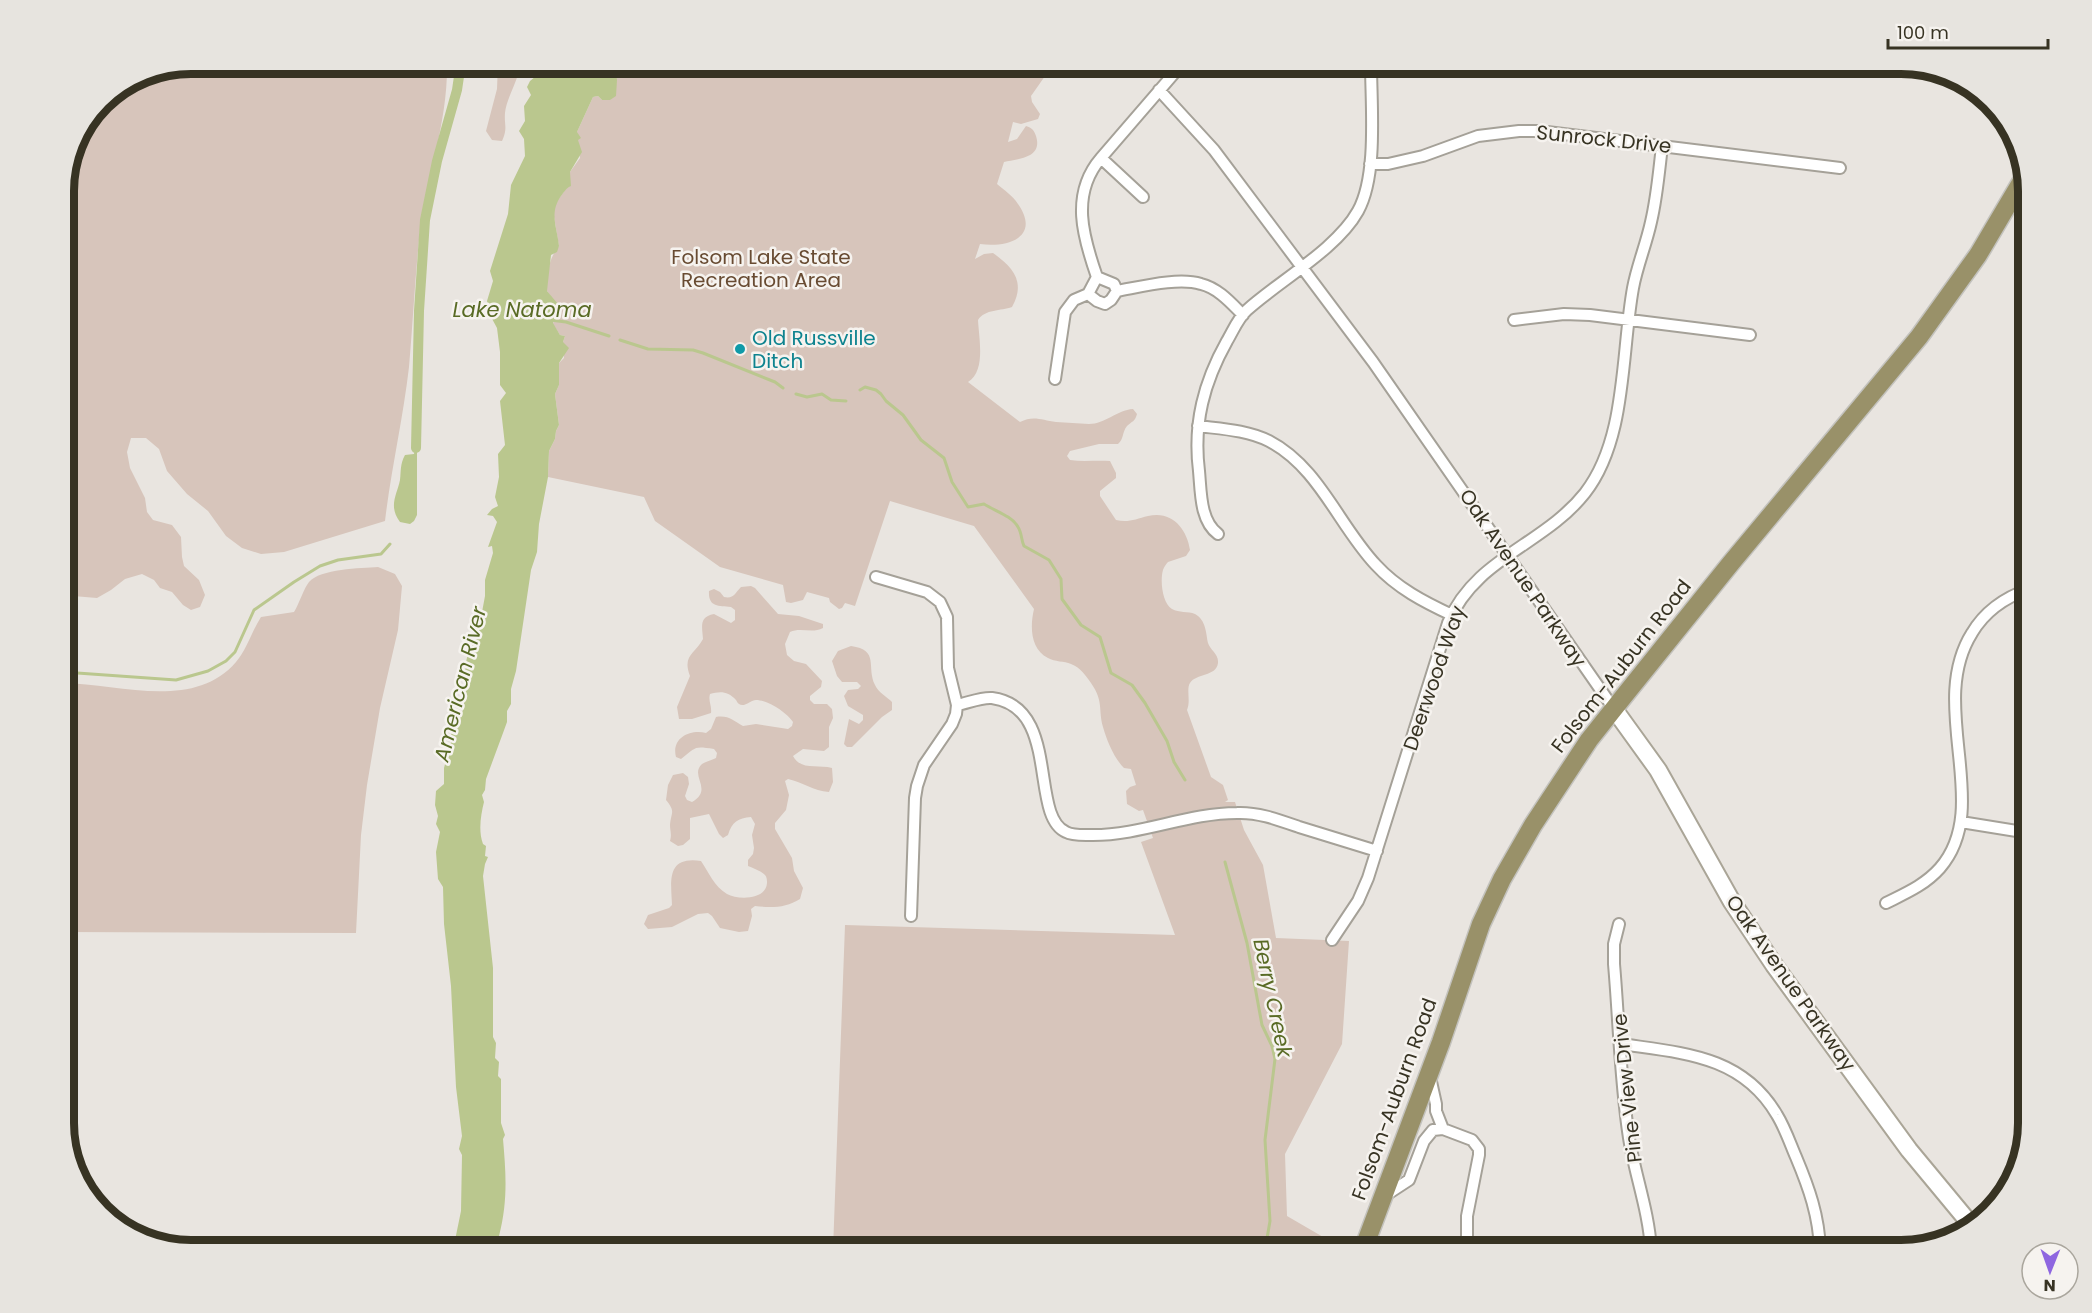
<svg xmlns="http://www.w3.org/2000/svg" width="2092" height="1313" font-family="Poppins,sans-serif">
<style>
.green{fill:#d7c5bb}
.water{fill:#bac78e}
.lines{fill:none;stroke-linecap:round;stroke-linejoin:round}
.stream{stroke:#bac78e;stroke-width:3}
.canal{stroke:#bac78e;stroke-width:10}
.minor-casing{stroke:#a5a198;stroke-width:14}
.secondary-casing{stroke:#aaa597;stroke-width:20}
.primary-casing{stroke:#c3c2bd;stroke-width:21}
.minor{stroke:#fff;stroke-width:10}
.secondary{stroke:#fff;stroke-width:16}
.primary{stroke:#999169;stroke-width:18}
.culture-dot{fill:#0f9aa8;stroke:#f6f3ef;stroke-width:2}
.labels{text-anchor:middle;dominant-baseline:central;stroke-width:5;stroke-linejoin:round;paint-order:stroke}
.street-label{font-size:20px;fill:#373323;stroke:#f6f3ef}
.park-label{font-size:20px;fill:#684b32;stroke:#f6f3ef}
.culture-label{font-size:20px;fill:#0d838f;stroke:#f6f3ef;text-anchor:start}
.water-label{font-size:21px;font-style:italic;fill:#596b25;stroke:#f6f3ef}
.rim{fill:none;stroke:#373323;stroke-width:8}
</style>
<rect width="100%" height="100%" fill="#e9e5e0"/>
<!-- green -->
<path class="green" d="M190,63H447C448,120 428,174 420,230C415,276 413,322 409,367C403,419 391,470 385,521L284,552L261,554L242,548L226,536L208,511L187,494L167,471L159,449L146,438H131L127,452L130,468L145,498L147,512L153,520L172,525L181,537L182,557L184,566L199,580L205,595L200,607L191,610L183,605L172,592L160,588L154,580L142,574L125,579L111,590L97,598L73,596L63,589V182L73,141L100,100L142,73Z
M498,63H521C519,79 506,99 505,113C504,125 508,128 502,141L492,140L486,131L497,89Z
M614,63H1049L1050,69L1031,96L1032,102L1040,114L1038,119L1021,124L1013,122L1008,142L1017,139L1026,126C1032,128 1034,130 1036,136C1043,158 1018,159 1004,162L997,184C1004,190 1013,196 1018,204C1041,237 1008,248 980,244L975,259L984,254L993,253C1013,267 1026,282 1012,307C1001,311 985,309 978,320C979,339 986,371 968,382L1020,422C1033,415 1042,420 1056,422C1067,423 1078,423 1089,424C1105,424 1117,410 1133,409L1137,414C1135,422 1132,421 1127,426C1122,432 1124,439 1118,444H1099L1070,451L1067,456L1070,460C1083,462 1096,460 1110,461L1116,473V478L1100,491V496L1116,520C1128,523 1136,519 1148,516C1172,510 1187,529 1190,550L1186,556L1168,562C1166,564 1164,567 1163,570C1160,580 1162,603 1172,609C1179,613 1188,611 1195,614C1206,620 1206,633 1208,643C1210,650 1219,654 1218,663C1216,677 1196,673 1190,683C1186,689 1191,701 1187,710L1211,777L1223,785L1228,800L1225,802H1235L1244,830L1263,865L1276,938L1349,941L1342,1044L1285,1154L1287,1216L1330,1241L1327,1250H833L845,925L1175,935L1141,842L1153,838L1143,810L1139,811L1127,804L1126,791L1130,787L1136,785L1131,769L1124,768C1114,758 1107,741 1103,727C1098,709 1104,702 1091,683C1086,676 1080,667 1071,664C1064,661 1055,662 1048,658C1030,649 1030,626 1034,609L974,526L890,501L855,606L845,603L842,608L839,609L830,602L829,598L807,592L803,600L791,603L786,602L783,585L720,567L655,521L644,497L548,477L549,451L555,439L556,431L559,425L555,394L559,385V363L564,358L563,342L565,336L560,335L553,324C556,312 555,301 547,291C547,275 548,259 559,246L553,211L557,201L563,193L570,172L580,158L577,132L593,97L598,96L602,100H610L615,69Z
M378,567L395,574L402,586L398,630L380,708L367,785L361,835L356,933L63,932V683C119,684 194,711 236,662C246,651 252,631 261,617L294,612C299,604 304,588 309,582C320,569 361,568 378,567Z
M751,586L755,588L778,614L799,616L823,624V628C812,634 801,627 790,632L785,644L787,655L794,661L806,664L822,681L821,687L810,696V700L814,704H827L832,709L833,718L829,727V747L824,751L803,749L793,756C801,771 818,764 832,768L833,782L829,792C813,791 803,782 788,779L785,781L789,795L786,810L775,823V829L792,858L794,871L803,888L800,899C786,908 771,908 755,906L751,909L752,916L748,931L739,932L720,928L712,916L708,913L698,914L672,927L648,929L644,924L648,915L669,908L672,905C671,881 666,856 701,861C709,873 714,886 727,894C738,900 766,900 767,883C767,881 767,877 765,875C761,871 753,868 748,866V860L753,854L754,848L752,835L755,824L751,817C738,818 732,822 728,835L723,838L719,834L709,814L690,818V839L683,845L678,846L670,841C672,834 670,831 670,825C671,812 676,812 666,800L668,785L673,775L683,773L688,777L689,784L685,796L687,800L692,802C714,789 689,776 702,764C705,762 712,760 716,758L717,753L714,749C693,746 697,747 681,759L676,757C671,738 690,729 706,733L711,729L716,717C729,715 733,721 743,726L756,724L788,729L792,726L793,722C787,713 768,700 756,700C751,700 744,708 739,704C737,703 737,701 736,700C728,691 720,691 710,694C708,701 712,706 711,713L692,719H679L677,707L690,676C682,655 695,654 703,639C702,626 699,617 714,614L731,623L735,620V610L731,607C718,606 708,607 709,591L714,589L720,592L724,597C734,599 735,593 741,587Z
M851,646C880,650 866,667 875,685C878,692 887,697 892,702V710L882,717L852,747H847L844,744L849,719L859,724L863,720V715L848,706L844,696L848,690L858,689L861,686L857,682H842L837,676L832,661L838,651Z"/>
<!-- water -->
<path class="water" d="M552,63H614L617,80L616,96L610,100H602L598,96L593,97L577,132L581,138L578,140L582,152L570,172L571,186C566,188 565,191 561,196C549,213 557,227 559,246L557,252L551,255L547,291L558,304L553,323L560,335L565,336L563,342L569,348L559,363V385L555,394L559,425L556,431L555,439L549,451L548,477L539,524L537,552L531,570L516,671L511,689V704L507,711V722L503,733L486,779L485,790L482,795L484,802C481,814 478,831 483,844L486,846L485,856L488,857L485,864L483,876L493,968V1037L496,1043L495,1058L499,1062L498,1076L501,1079V1123L505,1135L503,1139C506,1174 508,1201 499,1236C498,1241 500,1245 499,1250H453L461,1211L462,1155L459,1149L462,1136L456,1087L451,986L444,924L443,887L438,879L436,852L440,832L436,824L438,816L435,805L436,791L444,784V768L451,742L448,741L464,708V694L469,680L467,676L461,679V673L467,667L466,662L471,641L477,639L485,596V580L493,553L492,546L488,547L497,522L493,516L487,515L492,509L498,506L495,497L499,477L498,454L505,445L500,401L506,393L500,385V352L497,328L490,315L487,301L493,281L490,271L508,214L511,185L525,156L524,139L519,131L525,121L524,106L531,95L527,87L530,81L541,72L547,76Z
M415,448H417V515L414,521L410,524L400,522C388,506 397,495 400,480C401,471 400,464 405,455L414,454Z"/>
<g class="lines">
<!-- stream -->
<path class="stream" d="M550,320L566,322L609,336
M620,340L648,349L693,350L703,353L775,382L783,388
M860,390L865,387L876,390L881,394L886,401L903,415L921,440L944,458L952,482L968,507L984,504C995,511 1012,516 1018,527C1022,533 1021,540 1024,546L1049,560L1061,579L1062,599L1081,625L1100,637L1111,673L1132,685L1145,703L1167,741L1174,762L1185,780
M796,394L807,397L822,394L831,400L846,401
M63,672L176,680L208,671L226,661L235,652L254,610L294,582L320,566L338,560L381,554L390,544
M1225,862L1247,943L1262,1025L1272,1046L1275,1059L1265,1140L1270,1221L1265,1250"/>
<!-- canal -->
<path class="canal" d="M416,448L419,311L425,220L437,161L457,90L461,63"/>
<!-- minor casing -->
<g class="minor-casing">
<path id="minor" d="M1159,90L1214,150L1373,362L1614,709
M1101,158L1143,197
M1370,164H1388L1423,156L1478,136L1519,131H1539L1840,168
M1097,277L1114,284L1117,291
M1088,294L1097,277C1083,237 1070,194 1101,158L1183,63
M1088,294L1097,301L1105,304L1111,300L1117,291C1140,287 1178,277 1201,284C1218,288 1231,303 1243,315
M1514,320L1564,314L1590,315L1750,335
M1055,379L1065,312L1074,300L1088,294
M1198,426C1222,429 1247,430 1269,441C1319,467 1339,526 1376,565C1397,588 1424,602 1452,615
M1218,534C1200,521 1201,492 1199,471C1193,423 1204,382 1227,341C1233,331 1238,318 1247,310C1279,281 1337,249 1358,211C1378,175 1371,105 1371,63
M876,577L927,592L940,602L947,617L948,668L957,705
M1961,822L2029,833
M1886,903C1906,893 1925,885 1940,868C1994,806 1926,706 1972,633C1985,611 2006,597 2029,589
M911,916L915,798L917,786L924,765L952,724L956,714L957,705C968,703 981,697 992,698C1061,707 1029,816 1066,832C1073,836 1085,835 1093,835C1142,835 1188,813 1237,813C1258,812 1279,820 1299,827C1325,835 1351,843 1377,851
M1619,924L1614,944V964C1619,1021 1620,1080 1629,1138C1635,1175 1649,1212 1651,1250
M1332,940L1358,901L1368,878L1448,623C1475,558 1544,545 1585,493C1627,439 1621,354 1633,288C1637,266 1646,245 1651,222C1657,197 1659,171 1662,146
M1621,1044C1682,1053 1742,1055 1777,1115C1785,1128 1790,1143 1796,1157C1809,1188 1819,1216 1820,1250
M1430,1077L1436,1104V1111L1443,1129
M1383,1197L1409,1180L1424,1141L1433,1130L1443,1129L1472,1140L1479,1149V1155L1467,1216V1242"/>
</g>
<!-- secondary casing -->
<g class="secondary-casing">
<path id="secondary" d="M1614,709L1658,770L1732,902L1774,965L1909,1150L1972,1226"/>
</g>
<!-- primary casing -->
<g class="primary-casing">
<path id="primary" d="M1363,1250L1441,1042L1481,924L1502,879L1533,825L1589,740L1624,696L1731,563L1919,337L1978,255L2026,174"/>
</g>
<!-- minor -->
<use href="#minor" class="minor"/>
<!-- secondary -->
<use href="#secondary" class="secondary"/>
<!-- primary -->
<use href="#primary" class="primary"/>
</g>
<!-- markers -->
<circle class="culture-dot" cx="740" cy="349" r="6"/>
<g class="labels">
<!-- street labels -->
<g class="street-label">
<text transform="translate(1604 139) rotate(6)">Sunrock Drive</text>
<text transform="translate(1523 578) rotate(56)">Oak Avenue Parkway</text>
<text transform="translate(1621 666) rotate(-52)">Folsom-Auburn Road</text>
<text transform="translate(1434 678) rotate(-71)">Deerwood Way</text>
<text transform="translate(1791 983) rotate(55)">Oak Avenue Parkway</text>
<text transform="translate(1627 1088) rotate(-96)">Pine View Drive</text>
<text transform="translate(1394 1099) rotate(-70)">Folsom-Auburn Road</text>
</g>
<!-- park labels -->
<g class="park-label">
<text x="761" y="257">Folsom Lake State<tspan x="761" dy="23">Recreation Area</tspan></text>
</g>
<!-- culture labels -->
<g class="culture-label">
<text x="752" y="338">Old Russville<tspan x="752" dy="23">Ditch</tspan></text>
</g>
<!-- water labels -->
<g class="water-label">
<text x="522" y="309">Lake Natoma</text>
<text transform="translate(460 684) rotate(-76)">American River</text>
<text transform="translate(1273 998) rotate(78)">Berry Creek</text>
</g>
</g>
<!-- crop -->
<path d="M0 0H2092V1313H0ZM191 74H1901A117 117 0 0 1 2018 191V1123A117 117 0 0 1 1901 1240H191A117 117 0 0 1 74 1123V191A117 117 0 0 1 191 74Z" fill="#e7e4df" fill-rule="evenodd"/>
<path class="rim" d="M191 74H1901A117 117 0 0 1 2018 191V1123A117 117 0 0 1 1901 1240H191A117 117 0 0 1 74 1123V191A117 117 0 0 1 191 74Z"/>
<!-- north arrow -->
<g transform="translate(2050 1271) rotate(181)"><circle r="28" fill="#f6f3ef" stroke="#aaa69d" stroke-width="1.5"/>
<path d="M0-4.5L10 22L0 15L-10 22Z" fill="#8e66e0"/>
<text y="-9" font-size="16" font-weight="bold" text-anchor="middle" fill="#373323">N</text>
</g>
<!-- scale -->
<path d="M1888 39v9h160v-9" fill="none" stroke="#373323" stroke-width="3"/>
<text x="1897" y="39" font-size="18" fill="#373323" stroke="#f6f3ef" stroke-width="4.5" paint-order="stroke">100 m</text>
</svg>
